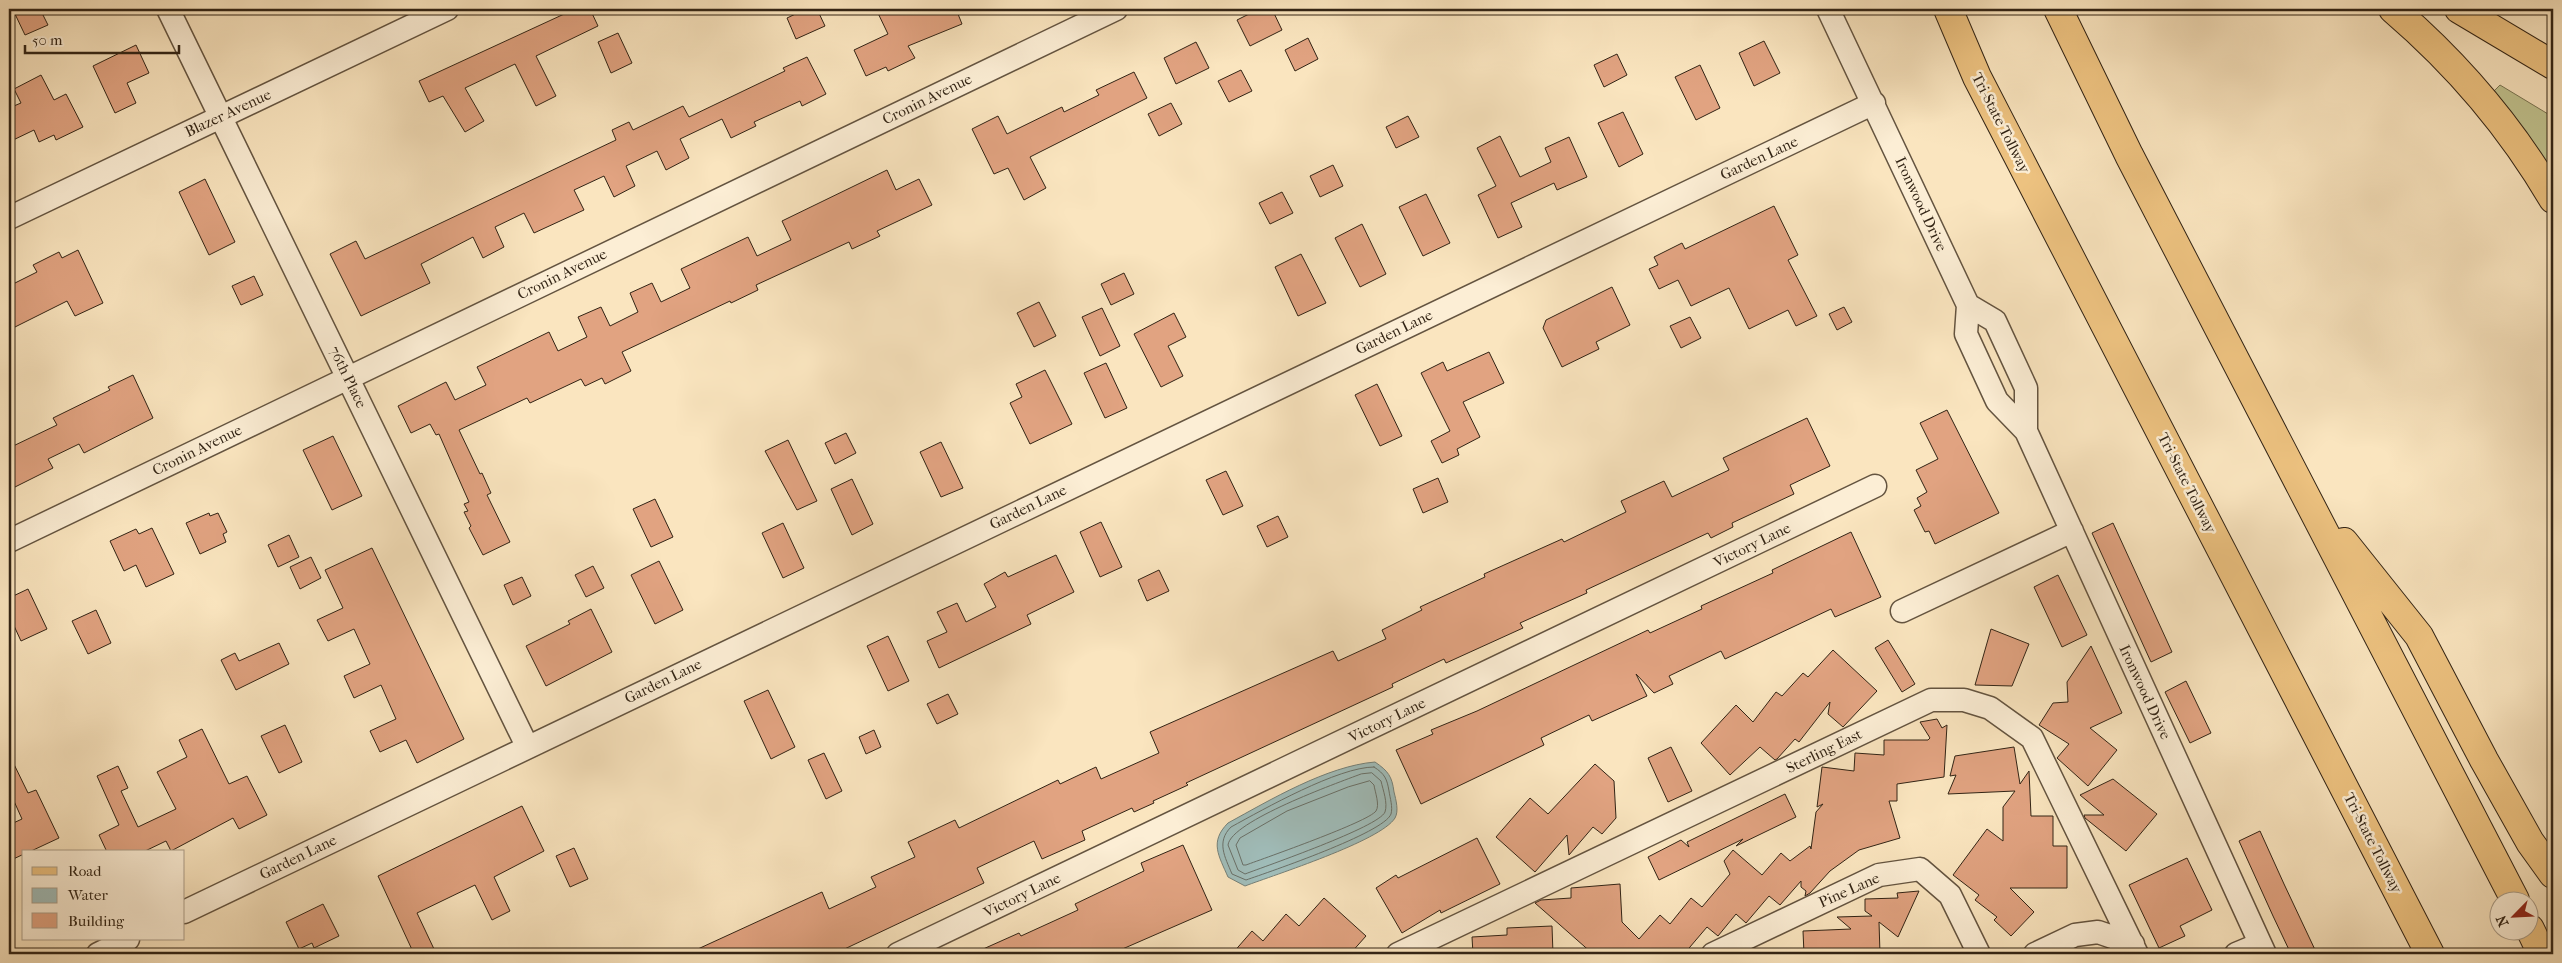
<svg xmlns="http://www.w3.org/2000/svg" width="2562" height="963" font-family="'IM FELL French Canon',serif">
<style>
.green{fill:#c1c38f;stroke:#7a7452}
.water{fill:#a0bdba;stroke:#748078}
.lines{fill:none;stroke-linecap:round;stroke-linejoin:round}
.shore{stroke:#697068;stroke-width:1}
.building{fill:#e1a381;stroke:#322415}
.minor-casing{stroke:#645440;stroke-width:25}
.major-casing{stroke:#322415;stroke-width:30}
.highway-casing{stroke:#322415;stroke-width:30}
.minor{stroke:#fceed5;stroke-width:22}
.major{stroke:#edc280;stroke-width:28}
.highway{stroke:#edc280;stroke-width:28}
.labels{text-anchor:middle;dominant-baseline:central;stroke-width:5;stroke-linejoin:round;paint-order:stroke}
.street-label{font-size:15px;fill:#322415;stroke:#fceed5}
</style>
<rect width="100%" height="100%" fill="#fae5bf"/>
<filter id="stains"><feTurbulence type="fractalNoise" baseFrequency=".004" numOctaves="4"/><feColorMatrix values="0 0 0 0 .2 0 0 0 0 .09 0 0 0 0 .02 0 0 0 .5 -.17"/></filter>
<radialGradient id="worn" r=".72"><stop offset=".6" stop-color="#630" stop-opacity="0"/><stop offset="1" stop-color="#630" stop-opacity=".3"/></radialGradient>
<!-- green -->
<path class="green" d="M2500,85L2553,117V176L2492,93Z"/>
<!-- water -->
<path class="water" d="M1375,762C1388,771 1392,776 1394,792C1396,800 1399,811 1395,818C1381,841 1274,875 1245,886L1228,877C1219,856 1209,842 1228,823C1270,800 1327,766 1375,762Z"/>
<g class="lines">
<!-- shore -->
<path class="shore" d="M1374,767C1385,774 1387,779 1389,791C1390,798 1393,807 1391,814C1384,833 1269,872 1246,880L1232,874C1225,857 1216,842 1231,827C1264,809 1338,767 1374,767Z
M1372,773L1381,781C1383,790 1388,803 1385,812C1379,827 1266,866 1245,874L1238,870L1228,845C1231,821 1337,783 1361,774Z
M1370,781L1374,785C1375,792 1380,805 1376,811C1368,822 1265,858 1246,865H1243L1236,845L1240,838L1287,811L1348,787Z"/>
</g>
<!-- building -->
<path class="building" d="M25,9H40L48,25L25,35L15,14Z
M575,9H590L598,26L536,56L556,96L536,106L515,64L465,88L484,121L465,132L443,96L429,102L419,81Z
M806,9H817L825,26L796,39L787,18Z
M876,9H956L962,24L908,46L915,58L888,71L886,67L866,76L854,50L888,34Z
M1259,9H1272L1282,30L1250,46L1237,20Z
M618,33L632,63L611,73L598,42Z
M1308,38L1318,59L1295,71L1285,50Z
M1764,41L1780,73L1754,86L1739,53Z
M1196,42L1209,68L1176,84L1164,58Z
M136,45L149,73L127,83L136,103L115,113L93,66Z
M1617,54L1627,75L1604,87L1594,65Z
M807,57L826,94L802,106L800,101L754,122L756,126L731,138L722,119L680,139L689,158L666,170L657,151L626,166L635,186L614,197L604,176L574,190L584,210L534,233L524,213L495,227L504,247L483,258L473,237L421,264L430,283L361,316L330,254L356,241L365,259L616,140L612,130L629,122L633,130L683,106L689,117L785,71L783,68Z
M1700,65L1720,108L1696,120L1675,77Z
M1241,70L1252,91L1229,102L1218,81Z
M1134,72L1147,98L1030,157L1046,188L1024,200L1008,168L994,174L972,129L998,116L1007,134L1062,107L1064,112L1099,95L1096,90Z
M41,75L54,100L66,94L83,127L56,140L54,135L39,142L34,130L9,142V108L21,103L14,89Z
M1171,103L1182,124L1159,136L1148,114Z
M1623,112L1643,154L1619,167L1598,123Z
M1408,116L1419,137L1396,148L1386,127Z
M1500,136L1520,177L1551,162L1545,148L1569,137L1587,177L1557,190L1554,183L1511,203L1522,227L1498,238L1478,195L1496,186L1477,148Z
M1333,165L1343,186L1320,197L1310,176Z
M887,170L896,190L919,179L932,205L877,231L880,236L852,249L849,242L756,285L758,290L731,303L730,301L622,352L631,371L605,384L602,378L585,386L581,379L530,403L527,398L459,430L480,474L482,473L491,493L487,495L510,542L483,555L469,528L471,526L464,512L468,511L464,504L469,502L439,434L436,435L430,424L411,433L398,406L446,382L455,400L486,385L477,367L549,332L558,351L587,337L578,317L601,307L610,326L638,312L630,293L652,283L661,302L690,288L681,269L748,237L757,256L791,240L782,221Z
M205,179L235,242L209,255L179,192Z
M1282,192L1293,213L1270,224L1259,203Z
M1426,194L1450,243L1423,256L1399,207Z
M1774,206L1798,255L1788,260L1817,316L1796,326L1788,310L1749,329L1729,288L1691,306L1678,280L1659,289L1649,269L1658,265L1654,257L1682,243L1685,249Z
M1362,224L1386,274L1360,287L1335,238Z
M78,250L103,303L75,316L67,301L9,330V286L37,272L33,265L59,252L62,258Z
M1301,254L1326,303L1298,316L1275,267Z
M1124,273L1134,294L1111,305L1101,284Z
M254,276L263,295L241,305L232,286Z
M1612,287L1630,325L1596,342L1599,349L1562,367L1543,328L1546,320Z
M1039,302L1056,336L1034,347L1017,313Z
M1844,307L1852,322L1837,330L1829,314Z
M1102,308L1120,346L1100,356L1082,317Z
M1174,313L1186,337L1168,346L1183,376L1161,387L1134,334Z
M1690,317L1701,338L1681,348L1670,326Z
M1489,352L1504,383L1463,402L1480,437L1457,449L1459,455L1442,463L1431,441L1450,431L1421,373L1443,362L1447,371Z
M1106,363L1127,408L1105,418L1084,373Z
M1045,370L1072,424L1030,444L1010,403L1022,397L1016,384Z
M133,375L153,418L84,453L79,444L48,459L53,468L9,490V448L57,425L53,418L110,390L108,387Z
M1377,384L1402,436L1380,446L1355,395Z
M1947,410L1999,513L1935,544L1929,531L1925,532L1914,510L1921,506L1917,498L1927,492L1916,470L1938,459L1920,423Z
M1807,418L1830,466L1790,485L1794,494L1732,523L1733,527L1711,538L1708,533L1586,590L1587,593L1520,623L1523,628L1446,663L1444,659L1392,684L1393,687L1186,783L1188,785L1153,801L1154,803L1134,812L1132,808L1082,831L1085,840L1042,859L1034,841L977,868L984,883L834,954H687L822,892L829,909L876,887L871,877L915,857L908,842L955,820L959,828L1058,780L1060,784L1096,767L1101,779L1159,753L1150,732L1333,651L1338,661L1386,639L1382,630L1422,610L1420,607L1485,577L1484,574L1562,539L1564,542L1626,512L1621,501L1664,481L1672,497L1729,470L1723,458Z
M846,433L856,453L835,464L825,443Z
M333,436L362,496L332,510L303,450Z
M788,440L817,501L797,510L765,451Z
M941,442L963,488L941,497L920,452Z
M1226,471L1243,506L1223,515L1206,480Z
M1438,478L1448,502L1423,513L1413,489Z
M852,479L873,524L852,535L831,489Z
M655,499L673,537L651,547L633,509Z
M209,513L210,516L218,513L227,532L223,534L226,542L200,554L186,523Z
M1278,516L1288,537L1267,547L1257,526Z
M1101,522L1122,567L1100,577L1080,532Z
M783,523L804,568L783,578L762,533Z
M2113,523L2172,652L2151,662L2092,533Z
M152,528L174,574L146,587L136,565L124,571L110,541L136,529L139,534Z
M1851,532L1881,597L1835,617L1831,609L1725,659L1721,651L1669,676L1673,684L1654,693L1636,674L1647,696L1592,721L1589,715L1541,738L1544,745L1421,804L1396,750L1433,734L1431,730L1477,711L1648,630L1650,633L1702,609L1701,606L1773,573L1772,570Z
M289,535L299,557L278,567L268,545Z
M372,548L464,739L417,763L406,740L380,752L370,731L396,719L381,685L354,698L344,676L370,664L354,629L328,641L317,620L343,608L325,570Z
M1056,555L1074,592L1027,615L1031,624L939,668L927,641L947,632L937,612L957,603L966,622L996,607L984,584L1005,572L1008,577Z
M311,557L321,578L300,589L290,567Z
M659,561L683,610L655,624L631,575Z
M593,566L604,588L586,597L575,575Z
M1159,570L1169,591L1147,601L1138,580Z
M2058,575L2087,635L2062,647L2034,587Z
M522,577L531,596L513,605L504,585Z
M28,589L47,629L21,641L9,615V598Z
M591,609L612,652L546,686L526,646L570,624L568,621Z
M96,610L111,643L88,654L72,621Z
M1991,629L2029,644L2012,686L1975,685Z
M888,636L909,681L888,691L867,646Z
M1888,640L1915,684L1902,692L1875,648Z
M279,643L289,664L236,690L221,660L235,653L239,661Z
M2091,646L2122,713L2090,728L2117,750L2088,786L2057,758L2069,744L2039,725L2053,703L2068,702L2067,682Z
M1833,650L1877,691L1843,727L1828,714L1830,702L1799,742L1795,739L1777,759L1775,760L1760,747L1730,775L1701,743L1736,705L1753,722L1776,692L1782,696L1803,673L1808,677Z
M2186,681L2211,733L2190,743L2165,692Z
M768,690L795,747L771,759L744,701Z
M948,694L958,714L937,724L927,704Z
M1937,719L1942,728L1947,725L1944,777L1897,784V801H1889L1900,838L1859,850L1830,871L1810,893L1805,896L1806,891L1801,887V881L1780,905L1769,896L1746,923L1736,914L1718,936L1707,927L1684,954H1593L1535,903L1541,900L1571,898V888L1620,884L1622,922L1639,939L1660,915L1670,924L1691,898L1702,907L1730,874L1724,861L1733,850L1762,875L1781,853L1790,861L1810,846L1811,849L1816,812L1823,804L1817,807L1822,767L1854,771L1855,753L1884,755V740H1928L1930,738L1920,722Z
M285,725L302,762L279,773L261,736Z
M202,729L229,784L247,776L267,815L239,829L233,818L171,851L166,841L143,852H107L99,835L119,825L97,776L118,766L128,788L121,791L138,827L176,809L157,772L187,757L179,740Z
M874,730L881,747L866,754L859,737Z
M1671,747L1692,791L1668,802L1648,758Z
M2014,747L2020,784L2029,771L2031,816H2053V846H2067V888H2010L2034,912L2011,936L1994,920L1997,917L1975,900L1979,895L1953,875L1987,829L2003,841V807L2015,791L1948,794L1956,775L1950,776L1955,756Z
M824,753L842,791L826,799L808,760Z
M9,754L28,793L36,790L59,838L29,852H24V854L9,861V825L22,819L9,790Z
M1595,764L1614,781L1616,818L1602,834L1593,827L1569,855L1567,835L1535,872L1496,837L1530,798L1548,814Z
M2113,779L2157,814L2126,851L2085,818L2084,815H2104L2080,795Z
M1785,794L1796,817L1736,846L1743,839L1659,880L1648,857L1681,840L1689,847L1687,842Z
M522,806L544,851L494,877L510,911L492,920L475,885L417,913L434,949L423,954H414L378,876Z
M2260,831L2284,884L2317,954H2291L2273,916L2239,841Z
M1477,838L1500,884L1441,913L1440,910L1402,933L1376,888L1396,875L1398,878Z
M1183,845L1212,910L1111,954H972L1019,933L1021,936L1078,910L1075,904L1144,871L1141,863Z
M574,848L588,879L570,887L556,856Z
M2187,858L2212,910L2180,926L2185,936L2159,948L2129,885Z
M1919,891L1898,937L1879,922L1880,954H1804L1803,931L1851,929L1837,917L1872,916L1865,911V899L1898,898L1897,893Z
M1324,898L1366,936L1350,954H1232L1252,931L1263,941L1286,914L1299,926Z
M323,904L339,936L314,948L312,943L299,949L286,922Z
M1552,926L1553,954H1473L1472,937L1507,935V928Z"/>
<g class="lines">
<!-- minor casing -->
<g class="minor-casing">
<path id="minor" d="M168,9L527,746
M1828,9L1968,305L1966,334L1997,401L2026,431L2265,954
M9,218L447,9
M1968,305L1995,321L2026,388V431
M9,541L1116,9
M1902,611L2072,531
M184,912L1874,103
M98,954L128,939
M898,954L1875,486
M1398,954L1931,700H1964L1990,708L2032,738L2137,954
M1713,954L1879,875L1920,869L1950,895L1979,954
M2035,954L2075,935L2098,932L2133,944
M2236,954L2260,944"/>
</g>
<!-- major casing -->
<g class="major-casing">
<path id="major" d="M2459,9L2553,65"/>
</g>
<!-- highway casing -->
<g class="highway-casing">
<path id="highway" d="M1948,9L1977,77L2430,954
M2058,9L2129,155L2515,900
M2393,9C2456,63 2511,127 2553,199
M2344,542L2419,636L2484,760L2530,842L2553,874
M2530,929L2542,954"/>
</g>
<!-- minor -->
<use href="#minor" class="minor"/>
<!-- major -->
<use href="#major" class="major"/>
<!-- highway -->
<use href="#highway" class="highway"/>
</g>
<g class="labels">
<!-- street labels -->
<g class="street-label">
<text transform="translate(927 99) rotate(-26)">Cronin Avenue</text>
<text transform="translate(228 113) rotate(-25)">Blazer Avenue</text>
<text transform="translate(2001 123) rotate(63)">Tri-State Tollway</text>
<text transform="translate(1759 158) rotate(-25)">Garden Lane</text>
<text transform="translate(1921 204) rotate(65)">Ironwood Drive</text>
<text transform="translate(562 274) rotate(-26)">Cronin Avenue</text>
<text transform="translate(1394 332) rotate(-26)">Garden Lane</text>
<text transform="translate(348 377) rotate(64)">76th Place</text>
<text transform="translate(197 450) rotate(-26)">Cronin Avenue</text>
<text transform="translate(2187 483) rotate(63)">Tri-State Tollway</text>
<text transform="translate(1028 507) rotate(-26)">Garden Lane</text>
<text transform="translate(1752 545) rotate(-26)">Victory Lane</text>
<text transform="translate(663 681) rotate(-26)">Garden Lane</text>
<text transform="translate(2145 692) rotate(65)">Ironwood Drive</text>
<text transform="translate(1387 720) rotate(-26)">Victory Lane</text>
<text transform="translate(1824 751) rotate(-26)">Sterling East</text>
<text transform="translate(2373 843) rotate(63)">Tri-State Tollway</text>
<text transform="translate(298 857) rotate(-26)">Garden Lane</text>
<text transform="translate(1849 890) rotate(-24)">Pine Lane</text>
<text transform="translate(1022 895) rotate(-26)">Victory Lane</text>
</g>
</g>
<!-- margin -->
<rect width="2562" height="963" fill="none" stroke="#fae5bf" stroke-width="30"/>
<rect x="10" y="10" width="2542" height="943" fill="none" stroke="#322415" stroke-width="2.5"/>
<rect x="15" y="15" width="2532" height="933" fill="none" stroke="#322415"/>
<!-- legend -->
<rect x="22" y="850" width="162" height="90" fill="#fceed5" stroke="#ab9d88"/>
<rect x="32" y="867" width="25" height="8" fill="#edc280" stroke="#ab9d88"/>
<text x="68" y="876" font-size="15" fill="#322415">Road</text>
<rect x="32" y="888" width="25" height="15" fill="#a0bdba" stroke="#ab9d88"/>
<text x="68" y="900" font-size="15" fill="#322415">Water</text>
<rect x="32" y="913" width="25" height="15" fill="#e1a381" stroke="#ab9d88"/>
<text x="68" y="926" font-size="15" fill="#322415">Building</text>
<!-- north arrow -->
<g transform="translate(2514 916) rotate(246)"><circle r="24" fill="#fceed5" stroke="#ab9d88"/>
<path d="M0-4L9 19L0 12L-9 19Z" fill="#8f2418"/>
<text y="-8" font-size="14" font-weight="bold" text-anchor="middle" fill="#322415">N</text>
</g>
<!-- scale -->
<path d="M25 45v8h154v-8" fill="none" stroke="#322415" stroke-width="2.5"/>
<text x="32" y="45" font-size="15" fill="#322415" stroke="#fceed5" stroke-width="4" paint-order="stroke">50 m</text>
<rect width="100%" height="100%" filter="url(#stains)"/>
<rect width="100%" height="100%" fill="url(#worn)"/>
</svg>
